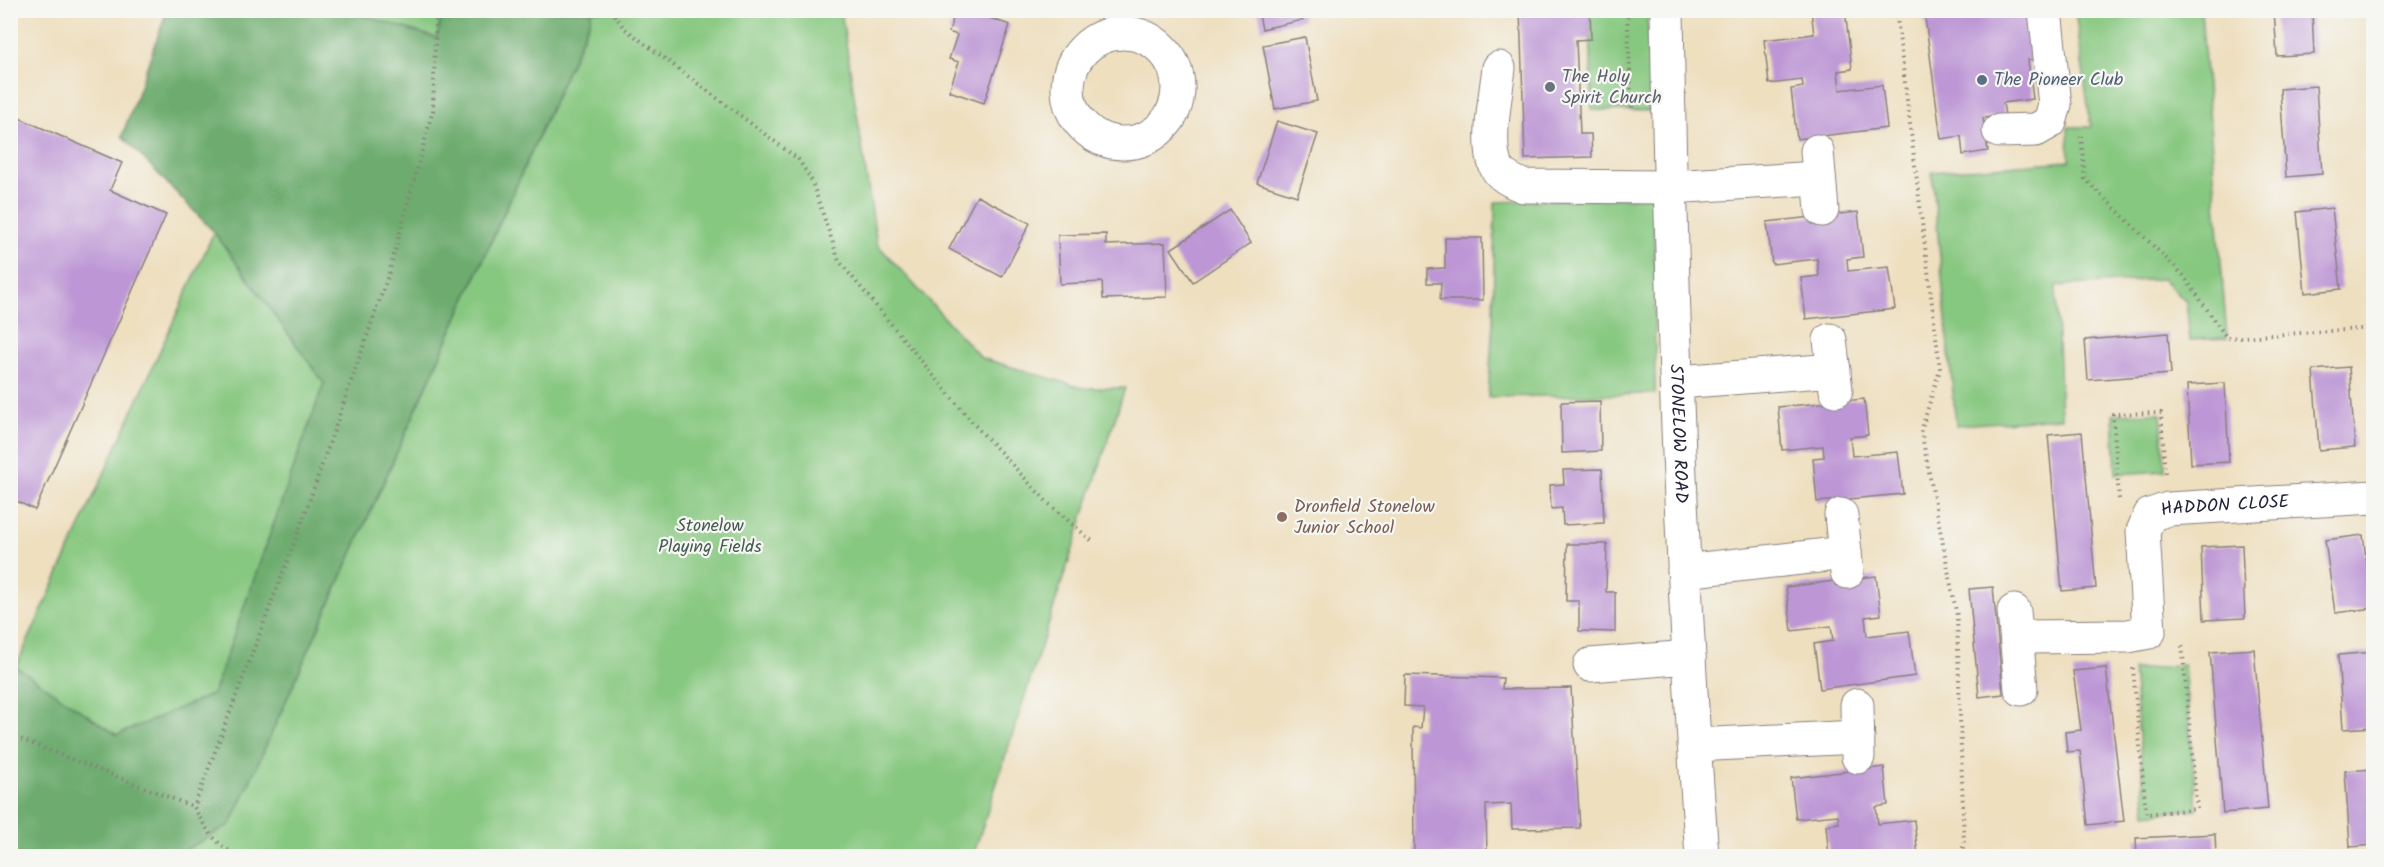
<svg xmlns="http://www.w3.org/2000/svg" width="2384" height="867" font-family="Kalam,sans-serif">
<style>
.green{fill:#87c880;stroke:#54755e;stroke-width:1.5}
.forest{fill:#6dac6e;stroke:#486754;stroke-width:1.5}
.building{fill:#bd97d5}
.lines{fill:none;stroke-linecap:round;stroke-linejoin:round}
.minor-casing{stroke:#88807d;stroke-width:35}
.path{stroke:#88807d;stroke-width:4;stroke-dasharray:1.5 4.5;stroke-linecap:butt}
.minor{stroke:#fff;stroke-width:33}
.service-dot{fill:#5c6f8a;stroke:#f6f6f2;stroke-width:2}
.worship-dot{fill:#6b7280;stroke:#f6f6f2;stroke-width:2}
.education-dot{fill:#8d6e63;stroke:#f6f6f2;stroke-width:2}
.labels{text-anchor:middle;dominant-baseline:central;stroke-width:4.5;stroke-linejoin:round;paint-order:stroke}
.worship-label{font-size:18px;fill:#5b616d;stroke:#f6f6f2;text-anchor:start}
.service-label{font-size:18px;fill:#4e5e75;stroke:#f6f6f2;text-anchor:start}
.street-label{font-size:18px;fill:#22223b;stroke:#f6f6f2}
.education-label{font-size:18px;fill:#785e54;stroke:#f6f6f2;text-anchor:start}
.park-label{font-size:18px;fill:#455c53;stroke:#f6f6f2}
</style>
<rect width="100%" height="100%" fill="#f6f6f2"/>
<filter id="ink" filterUnits="userSpaceOnUse"><feTurbulence type="fractalNoise" baseFrequency=".0167" numOctaves="2"/><feDisplacementMap in="SourceGraphic" scale="12" xChannelSelector="R" yChannelSelector="G"/><feConvolveMatrix kernelMatrix="1 2 1 2 8 2 1 2 1" color-interpolation-filters="sRGB"/></filter>
<filter id="wash" filterUnits="userSpaceOnUse"><feTurbulence type="fractalNoise" baseFrequency=".008" numOctaves="4" result="noise"/><feDisplacementMap in="SourceGraphic" scale="24" xChannelSelector="R" yChannelSelector="G"/><feGaussianBlur stdDeviation="1.35" result="paint"/><feColorMatrix in="noise" values="0 0 0 0 0 0 0 0 0 0 0 0 0 0 0 0 0 1.4 0 .05"/><feComposite in="paint" operator="in"/></filter>
<g filter="url(#wash)">
<rect width="100%" height="100%" fill="#eedfbf"/>
<!-- green -->
<path class="green" d="M348,11H841L877,244L981,358L1083,388H1125L973,856H175L231,824L590,21L437,38Z
M1590,11H1647L1651,111L1592,110Z
M2075,11H2201L2227,338L2190,340L2186,302L2163,279L2056,286L2061,418L1956,425L1932,172L2069,161L2068,127H2091Z
M1654,197L1655,394L1488,397L1493,321L1495,202Z
M214,232L324,383L213,694L117,735L16,667Z
M2161,413L2165,471L2116,474L2113,414Z
M2184,665L2197,809L2146,814L2133,670Z"/>
<!-- forest -->
<path class="forest" d="M167,11H348L437,38L442,11H592L590,20L231,824L175,856H11L10,682L16,667L117,735L213,694L324,383L214,232L122,136Z"/>
<g id="blocks">
<!-- building -->
<path class="building" d="M956,10H966L1010,25L984,103L949,91L959,62L949,59L957,35L949,32Z
M1258,10H1301L1303,20L1262,29Z
M1520,10H1590L1591,39L1576,40L1580,134H1591L1592,157L1525,159Z
M1811,10H1845L1852,69L1838,71L1840,90L1882,85L1887,128L1797,139L1791,89L1803,87L1802,80L1769,84L1764,40L1814,34Z
M1924,10H2033L2039,59L2028,60L2033,99L2003,103L2005,115L1983,118L1988,151L1963,155L1961,136L1941,139Z
M2274,10H2312L2314,54L2277,56Z
M1305,37L1317,101L1275,109L1263,45Z
M2316,86L2322,174L2286,177L2280,89Z
M10,114L122,163L110,190L166,215L35,510L10,498Z
M1277,121L1318,134L1297,196L1257,183Z
M977,196L1030,223L1002,277L949,249Z
M2332,208L2341,289L2305,293L2297,212Z
M1230,210L1251,243L1193,282L1171,249Z
M1858,212L1863,257L1847,259L1848,271L1889,267L1895,309L1806,319L1801,278L1819,276L1817,259L1772,264L1767,222Z
M1106,234V245L1165,243L1167,297L1103,299L1102,282L1060,284L1058,235Z
M1445,238H1482L1483,300H1440L1441,283H1427V269L1445,268Z
M2168,333L2171,374L2088,380L2085,340Z
M2349,367L2355,447L2319,450L2313,370Z
M2225,383L2229,462L2191,464L2187,385Z
M1864,399L1868,435L1850,437L1852,456L1898,452L1903,494L1817,502L1813,458L1824,457L1823,446L1782,450L1778,407Z
M1600,401L1601,451L1562,453L1561,402Z
M2082,432L2096,588L2062,591L2048,435Z
M1602,469L1604,523L1563,525L1562,508L1551,509L1550,485L1564,484L1563,470Z
M2363,535L2373,608L2335,613L2325,540Z
M1567,544H1607L1606,592H1615V632L1579,631V601H1566Z
M2242,545L2245,618L2204,620L2201,547Z
M1876,576L1881,615L1865,617L1867,636L1909,631L1915,676L1820,689L1814,644L1833,641L1831,626L1792,631L1786,587Z
M1993,587L2003,694L1979,697L1969,589Z
M2254,649L2268,809L2223,813L2210,652Z
M2374,652V727L2343,729L2338,655Z
M2106,668L2124,821L2088,825L2080,751L2067,752L2065,732L2081,730L2073,671Z
M1405,675L1503,678L1502,689L1571,688L1580,828L1512,829L1511,804L1486,805L1487,856H1414L1413,727L1421,728L1423,707L1404,706Z
M1884,767L1888,805L1876,807L1878,824L1914,820L1918,856H1829L1826,825L1839,823L1838,815L1796,819L1791,778Z
M2374,769V845L2350,847L2345,771Z
M2215,834L2216,856H2137L2136,838Z"/>
</g>
</g>
<g filter="url(#ink)">
<use href="#blocks" fill-opacity="0" stroke="#88807d" stroke-width="1.5"/>
<g class="lines">
<!-- minor casing -->
<g class="minor-casing">
<g id="minor">
<path id="s1" d="M1667,10C1671,293 1681,575 1702,856"/>
<circle cx="1123" cy="88" r="55"/>
<path d="M1499,68C1496,93 1486,144 1496,167C1501,177 1514,182 1523,186L1670,187L1819,178"/>
<path d="M1999,131L2036,130L2050,122L2055,105L2045,10"/>
<path d="M1817,151L1822,210"/>
<path d="M1830,340L1836,390"/>
<path d="M1678,382L1834,370"/>
<path d="M1841,515L1847,572"/>
<path d="M1684,571L1845,553"/>
<path d="M2014,611L2021,689"/>
<path id="s2" d="M2017,637L2128,636L2149,632L2143,531L2150,515L2168,509L2374,497"/>
<path d="M1590,665L1689,657"/>
<path d="M1857,705L1858,757"/>
<path d="M1694,745L1858,737"/>
</g>
</g>
<!-- path -->
<path class="path" d="M611,10L624,28L798,159L811,179L839,261L971,421L1049,504L1092,541
M1627,10L1632,111
M1896,10L1940,369L1921,431L1957,616L1964,845L1960,856
M2081,136L2085,179L2183,275L2227,338L2374,328
M2119,499L2113,414L2161,413L2165,475
M2133,668L2146,814L2197,809L2182,644
M10,735L194,807
M239,856C217,846 205,829 194,807L302,522L389,273L433,110L436,10"/>
<!-- minor -->
<use href="#minor" class="minor"/>
</g>
</g>
<!-- markers -->
<circle class="service-dot" cx="1982" cy="80" r="6"/>
<circle class="worship-dot" cx="1550" cy="87" r="6"/>
<circle class="education-dot" cx="1282" cy="517" r="6"/>
<g class="labels">
<!-- worship labels -->
<g class="worship-label">
<text x="1562" y="77">The Holy<tspan x="1562" dy="21">Spirit Church</tspan></text>
</g>
<!-- service labels -->
<g class="service-label">
<text x="1994" y="80">The Pioneer Club</text>
</g>
<!-- street labels -->
<g class="street-label">
<text stroke="none"><textPath href="#s1" startOffset="424">STONELOW ROAD</textPath></text>
<text stroke="none"><textPath href="#s2" startOffset="327">HADDON CLOSE</textPath></text>
</g>
<!-- education labels -->
<g class="education-label">
<text x="1294" y="507">Dronfield Stonelow<tspan x="1294" dy="21">Junior School</tspan></text>
</g>
<!-- park labels -->
<g class="park-label">
<text x="710" y="526">Stonelow<tspan x="710" dy="21">Playing Fields</tspan></text>
</g>
</g>
<!-- margin -->
<rect width="2384" height="867" fill="none" stroke="#f6f6f2" stroke-width="36"/>
</svg>
